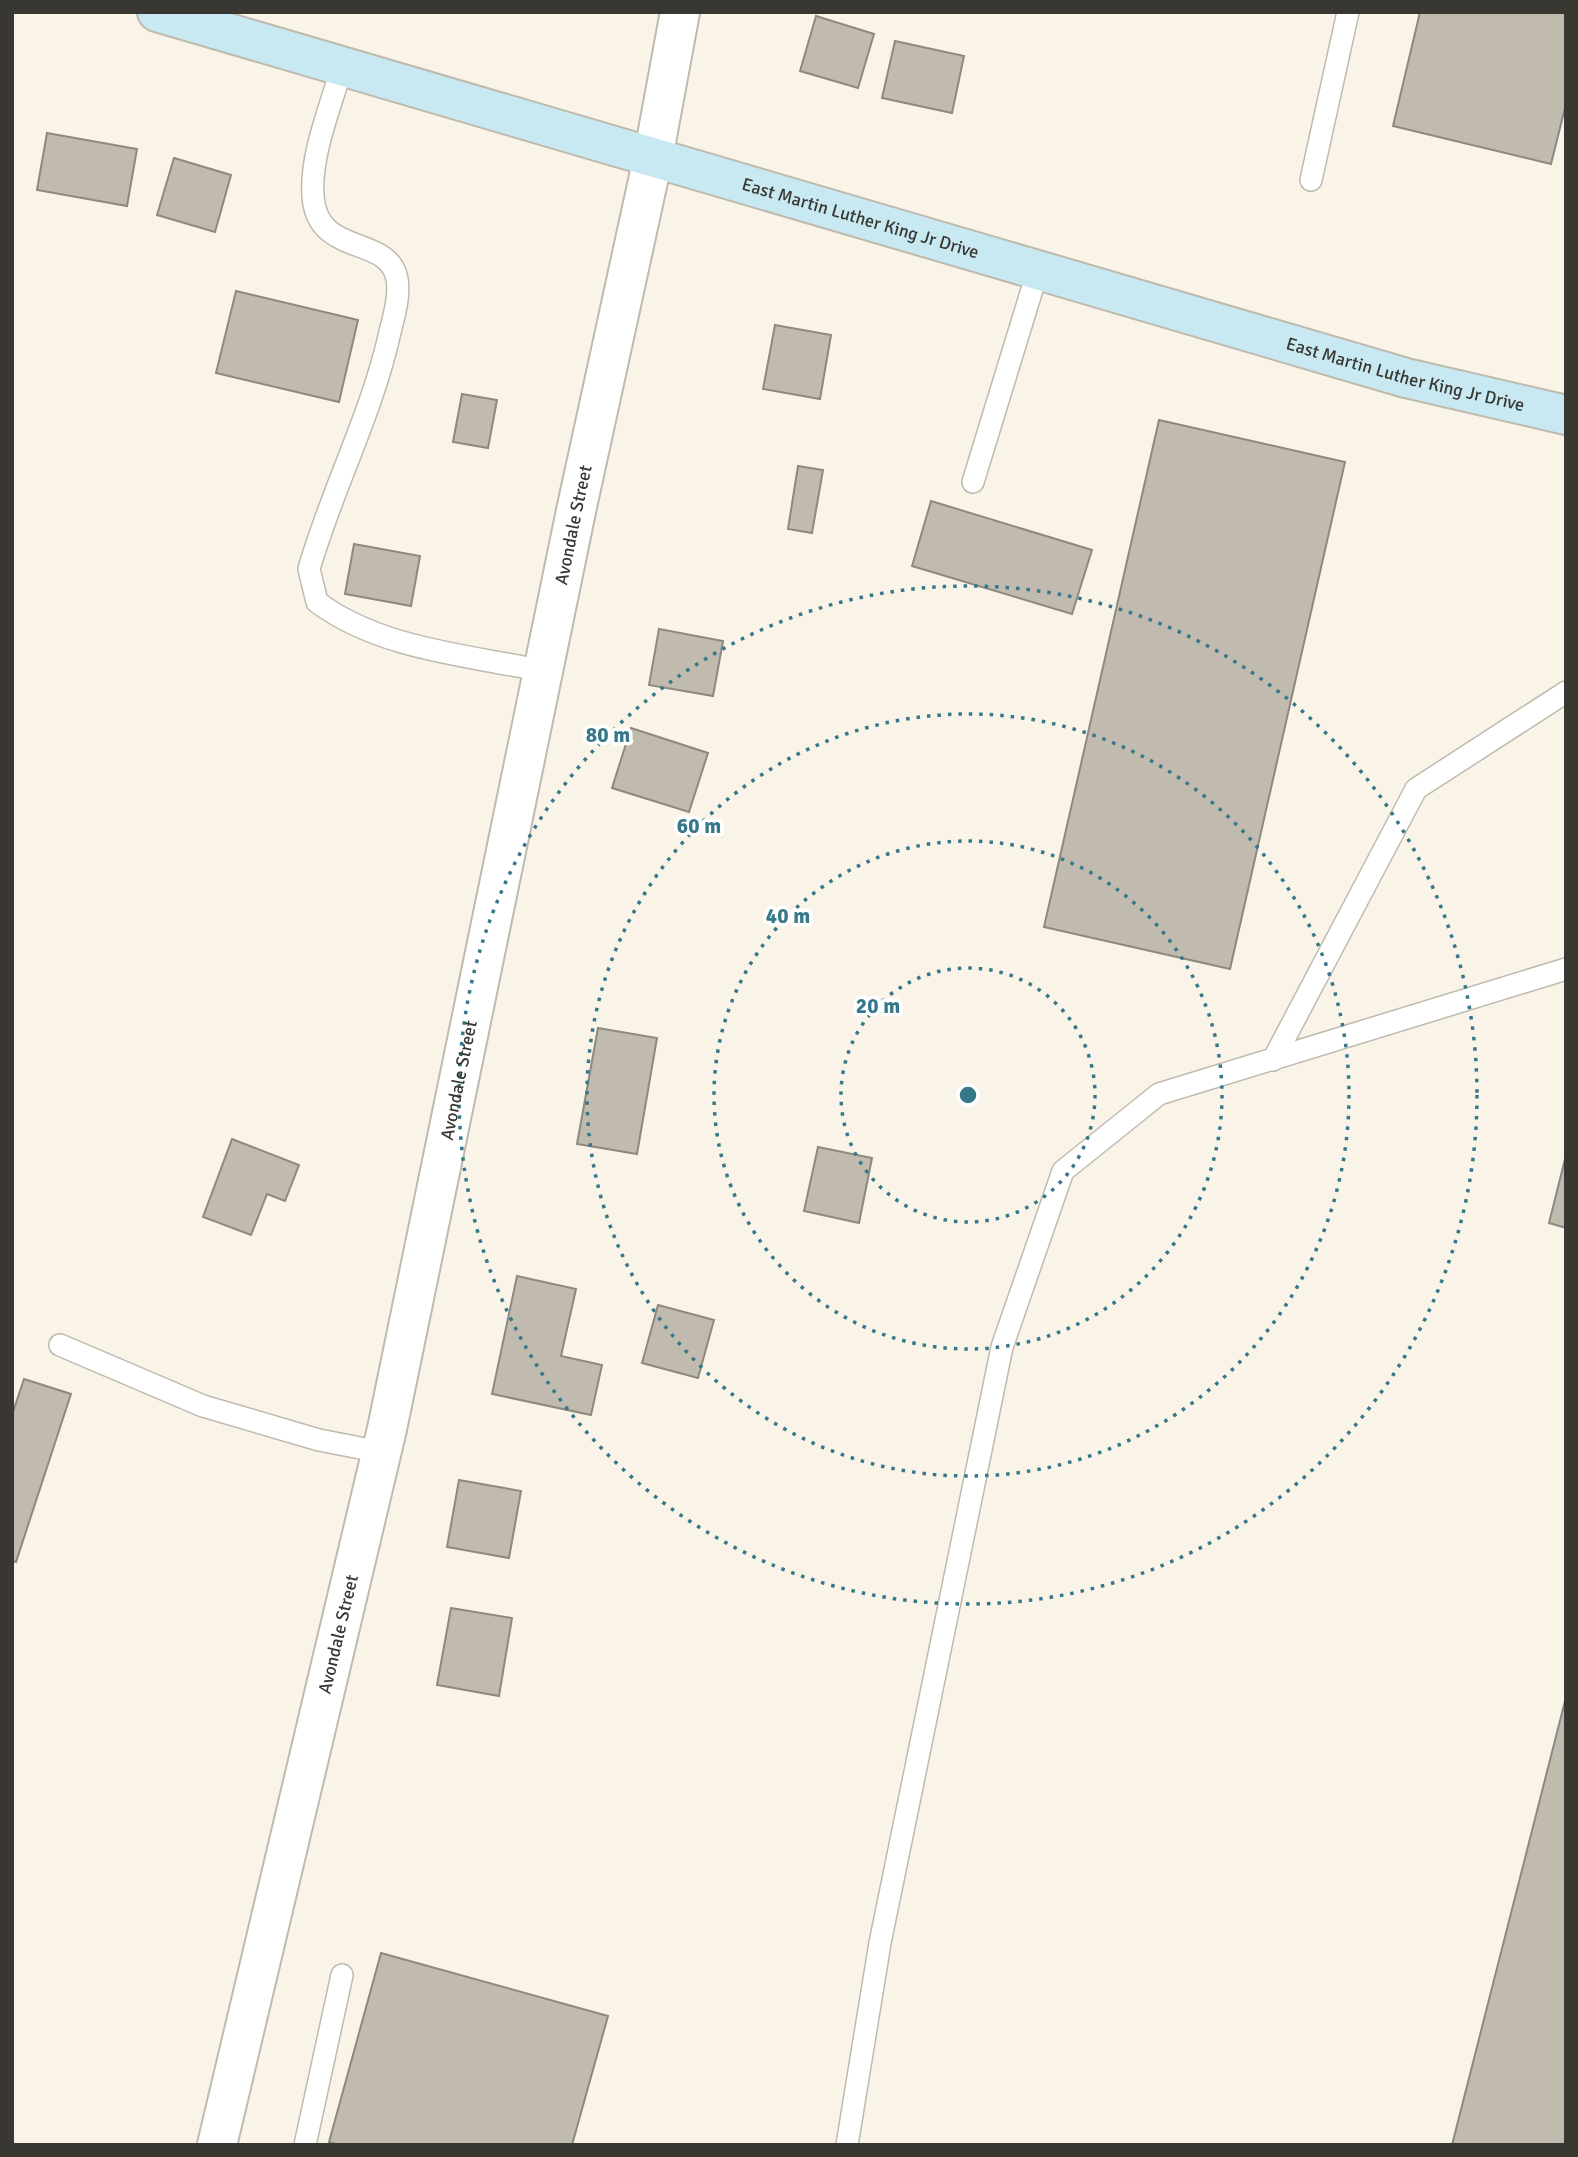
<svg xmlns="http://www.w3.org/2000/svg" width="1578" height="2157" font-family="Signika,sans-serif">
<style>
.building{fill:#c0baaf;stroke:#8e897e;stroke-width:2}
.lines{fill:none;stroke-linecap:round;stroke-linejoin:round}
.service-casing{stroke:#bfbaae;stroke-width:24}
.minor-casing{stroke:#bfbaae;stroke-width:42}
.secondary-casing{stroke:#bfbaae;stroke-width:42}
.service{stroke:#fff;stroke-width:21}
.minor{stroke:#fff;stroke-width:38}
.secondary{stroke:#c9e9f2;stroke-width:38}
.ring{fill:none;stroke:#36788a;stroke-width:3.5;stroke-dasharray:3.5 7}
.labels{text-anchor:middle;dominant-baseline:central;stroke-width:7;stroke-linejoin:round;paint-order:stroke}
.street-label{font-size:18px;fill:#393732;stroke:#fff}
.centre{fill:#36788a;stroke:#fff;stroke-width:3.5}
.ring-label{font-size:21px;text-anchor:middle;font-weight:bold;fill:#36788a;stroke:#fff;stroke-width:7;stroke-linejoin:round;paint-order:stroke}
</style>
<rect width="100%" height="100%" fill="#faf4e8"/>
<!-- building -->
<path class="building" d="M1420,12H1566V104L1551,164L1393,126Z
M816,16L874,34L858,88L800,71Z
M895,41L964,56L952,113L882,98Z
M47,133L137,149L127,206L37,190Z
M174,158L231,175L215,232L157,215Z
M236,291L358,320L339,402L216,373Z
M775,325L831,335L820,399L763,389Z
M462,394L497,400L488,448L453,442Z
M1159,420L1345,462L1230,969L1044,927Z
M798,466L823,470L812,533L788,529Z
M931,501L1092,550L1072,614L912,566Z
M354,544L420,556L411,606L345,594Z
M659,629L723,641L713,696L649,685Z
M631,728L708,753L689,812L612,788Z
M598,1028L657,1038L637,1154L577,1144Z
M232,1139L299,1165L285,1201L267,1194L251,1235L203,1217Z
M818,1147L872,1158L859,1223L804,1211Z
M1566,1155V1228L1549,1223Z
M517,1276L576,1289L561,1356L602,1365L591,1415L492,1394Z
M658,1305L714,1320L698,1378L642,1363Z
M24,1379L71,1394L16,1562L12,1561V1415Z
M459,1480L521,1491L509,1558L447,1547Z
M451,1608L512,1618L499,1696L437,1685Z
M1566,1697V2145H1452Z
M381,1953L608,2016L572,2145H339L329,2142Z"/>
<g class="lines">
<!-- service casing -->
<g class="service-casing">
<path id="service" d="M342,66C331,107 310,154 313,196C317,258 389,234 397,279C400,296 394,316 390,332C372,414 332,489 309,569L317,602C380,649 467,655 543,671
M1311,180L1348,12
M973,482L1038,270
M1273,1060L1416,789L1566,692
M60,1345L203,1406L319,1440L381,1452
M305,2145L342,1975
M847,2145L880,1943L1002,1347L1063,1171L1159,1094L1566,969"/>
</g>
<!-- minor casing -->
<g class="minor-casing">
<g id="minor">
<path id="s1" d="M217,2145L387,1429L576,511L653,158L680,12"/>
</g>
</g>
<!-- secondary casing -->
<g class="secondary-casing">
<g id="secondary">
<path id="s2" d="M157,12L1406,378L1566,415"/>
</g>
</g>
<!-- service -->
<use href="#service" class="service"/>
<!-- minor -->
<use href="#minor" class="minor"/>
<!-- secondary -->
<use href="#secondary" class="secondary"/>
</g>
<!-- distance rings -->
<g class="ring">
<circle cx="968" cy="1095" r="127"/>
<circle cx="968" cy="1095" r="254"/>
<circle cx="968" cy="1095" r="381"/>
<circle cx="968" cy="1095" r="509"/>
</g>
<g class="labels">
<!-- street labels -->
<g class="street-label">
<text stroke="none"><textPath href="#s2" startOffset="733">East Martin Luther King Jr Drive</textPath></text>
<text stroke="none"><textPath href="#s2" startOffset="1300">East Martin Luther King Jr Drive</textPath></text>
<text stroke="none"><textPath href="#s1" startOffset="1659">Avondale Street</textPath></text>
<text stroke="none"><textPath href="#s1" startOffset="1092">Avondale Street</textPath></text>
<text stroke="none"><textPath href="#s1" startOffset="525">Avondale Street</textPath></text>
</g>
</g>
<circle cx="968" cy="1095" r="10" class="centre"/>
<g class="ring-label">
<text x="608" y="742">80 m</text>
<text x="699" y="833">60 m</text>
<text x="788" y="923">40 m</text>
<text x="878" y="1013">20 m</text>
</g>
<!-- border -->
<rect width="1578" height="2157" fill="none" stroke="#393732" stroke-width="28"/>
</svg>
